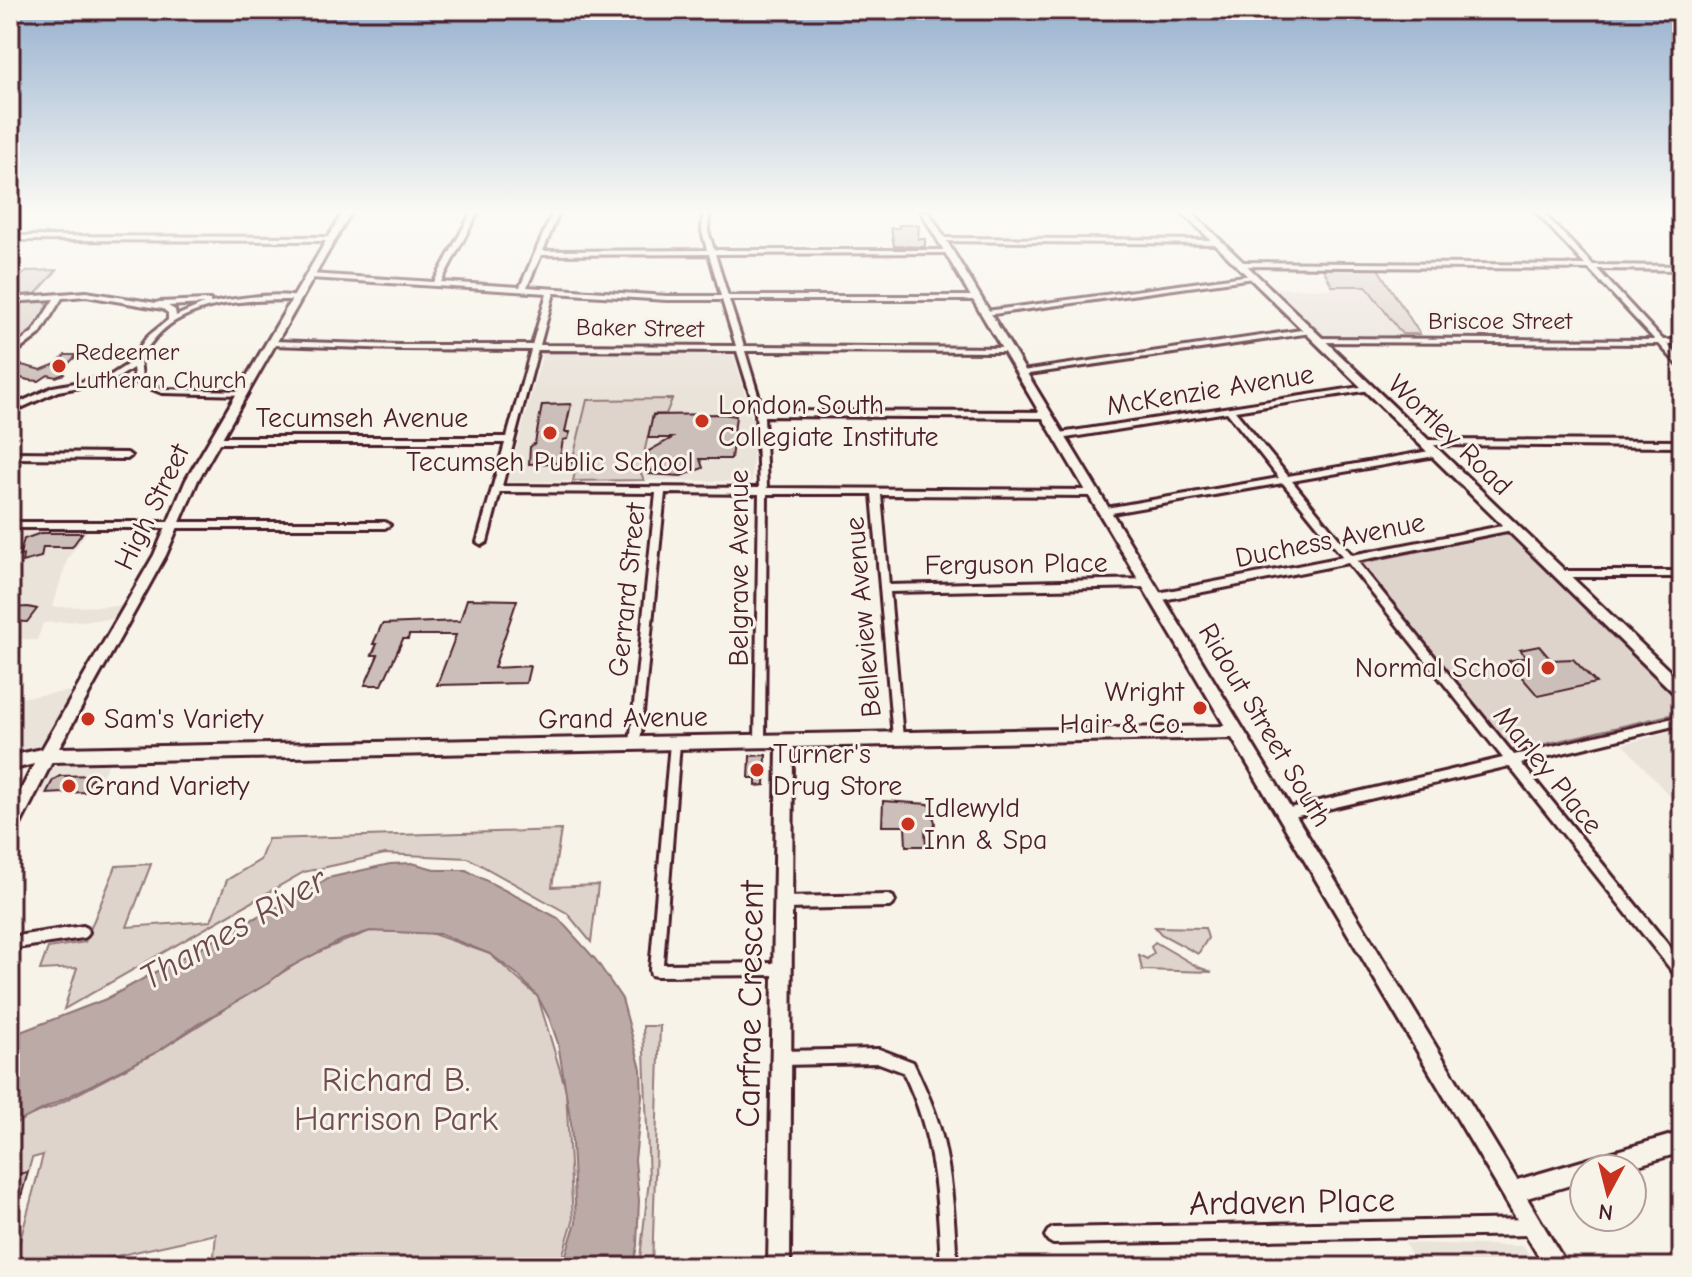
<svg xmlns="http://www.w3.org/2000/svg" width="1692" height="1277" font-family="'Comic Neue',sans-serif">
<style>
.built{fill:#eae3da}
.green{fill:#ded4cc;stroke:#947a7c;stroke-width:2}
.water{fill:#bcaaa7;stroke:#8e7275;stroke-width:2}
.building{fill:#ccbfb9;stroke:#4a1f2b;stroke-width:2}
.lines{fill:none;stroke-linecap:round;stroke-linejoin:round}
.street-casing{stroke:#4a1f2b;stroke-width:6}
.secondary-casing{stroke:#4a1f2b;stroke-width:6}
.street{fill:#f7f3e8;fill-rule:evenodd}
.secondary{fill:#f7f3e8;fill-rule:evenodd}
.poi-dot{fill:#c8321e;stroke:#f7f3e8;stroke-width:3}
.labels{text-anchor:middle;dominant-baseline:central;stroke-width:6;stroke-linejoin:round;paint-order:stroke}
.far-street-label{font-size:24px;fill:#4a1f2b;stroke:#f7f3e8}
.far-poi-label{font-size:24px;fill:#4a1f2b;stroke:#f7f3e8;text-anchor:start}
.street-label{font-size:28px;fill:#4a1f2b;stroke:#f7f3e8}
.poi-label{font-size:28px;fill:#4a1f2b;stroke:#f7f3e8;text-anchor:start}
.near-street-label{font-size:34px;fill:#4a1f2b;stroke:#f7f3e8}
.near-park-label{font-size:34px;fill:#6f4c53;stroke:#f7f3e8}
.near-water-label{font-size:36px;font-style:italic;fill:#6c4950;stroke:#f7f3e8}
</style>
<rect width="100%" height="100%" fill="#f7f3e8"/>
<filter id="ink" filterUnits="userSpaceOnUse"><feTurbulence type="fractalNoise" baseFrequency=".0125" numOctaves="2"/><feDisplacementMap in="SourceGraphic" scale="16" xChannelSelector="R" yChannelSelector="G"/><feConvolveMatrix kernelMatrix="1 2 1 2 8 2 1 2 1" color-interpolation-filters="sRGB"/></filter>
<g filter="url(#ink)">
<!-- built -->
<path class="built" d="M1320,266H1378L1423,338L1320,336L1269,288L1331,289Z
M543,352H733L754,426L752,482L644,480L640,471L653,414H666L672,400L572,467H577L573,481L507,482Z
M90,527L68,558L52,607L124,606L113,619L43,623L37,640L10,638V529Z
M73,691L39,747L10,754V699Z
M1682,729V810L1623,744Z
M109,763L93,793H36L47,771L58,765Z
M1405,1243L1524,1246L1537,1267H1417Z"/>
<!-- green -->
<path class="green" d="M1323,268L1378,269L1420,334H1402L1366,286H1332Z
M57,270L33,297L10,298V283L28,271Z
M45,302L48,305L32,332L10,350V303Z
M672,399L666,414H653L640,471L644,480L573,481L576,468L571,467L587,400Z
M1506,533L1515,537L1682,699V712L1515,751L1510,750L1357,564Z
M561,830L552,887L598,885L591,942L567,913L468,858L385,854L304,872L64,1009L77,968L40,970L48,948L85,942L116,866L151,864L127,927L211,921L227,880L260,860L268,839Z
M1155,927L1205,928L1208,938L1198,954L1161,934Z
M370,931L430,933L490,954L538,997L566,1090L573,1221L559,1267H213L216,1234L67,1267H13L43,1155L32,1158L28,1172L10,1175V1122L51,1108L157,1052L310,955Z
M1155,942L1198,967L1212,972L1142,970L1139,955L1147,959L1154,953L1151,947Z
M643,1026H660L652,1267H639L649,1180Z"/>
<!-- water -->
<path class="water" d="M412,863L438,870H466L558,918L596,960L622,999L641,1069L642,1097L635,1160L639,1200L637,1246L633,1267H562L576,1222L571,1124L558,1043L549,1018L538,997L518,975L490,954L440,934L370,931L342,940L286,969L267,984L198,1024L157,1052L10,1126V1036L106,999L262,914L299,897L328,878L390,864Z"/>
<!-- building -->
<path class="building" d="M899,225H919L918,239H925V247L894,246L891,228H899Z
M65,355H77L67,365H61L59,368L64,374L56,377L48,375L39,381L28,380L10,375L22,365L41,370L56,364Z
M571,404L565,432H570L568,439L563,440L560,456L577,455L578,462L529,464L530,447L535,443L542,405Z
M723,414L736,416L731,459H700L703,468L681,476L649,474L659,461L648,458L649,451L672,438H648L653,415Z
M41,533H82L72,547H43L41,557L22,562L23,555L19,556L24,539Z
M467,599L517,600L494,668L530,666L526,683L437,685L456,635H409L408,639H403L382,685H365L378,655H372L377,644H373L382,624L460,621Z
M28,607L37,609L27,622L10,621V608Z
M1539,646L1551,660L1573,659L1596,683L1538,696L1508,661L1526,657L1520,650Z
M766,755L765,785L756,786V778H749L750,756Z
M94,775L84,792L46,794L53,780L60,776Z
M883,801L929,804L935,822L934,830L925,829L926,846H906L905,826H882Z
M28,1172L12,1228H10V1176Z"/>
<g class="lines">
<!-- street casing -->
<g class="street-casing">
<path id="street" d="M472,212H478L441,282L520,287L553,212H559L543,251L707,250L702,231L703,212H709L708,231L714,250H950V252L948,253L715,254L728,296H977L981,298L977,300H729L744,346L1008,348L1012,350L1008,352L745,351L763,411L1047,412L1051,415L1047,418L764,416L767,488L1095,490L1099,493L1095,496L881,495L889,585L1149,579L1154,583L1149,587L890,592L903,738L902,741L898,743L894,741L893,738L872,494H767L765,741L764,744L760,746L756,744L755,741L759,494L665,493L640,743L639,746L635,748L631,746L630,743L656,493L500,492L487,542L482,545L477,542L505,443H215L211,440L215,437H507L531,350L399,349L272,345L268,343L272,341L399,345H532L547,293L310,278L307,276L310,274L434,282ZM709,254L721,296H667L527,287L541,255ZM554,293L667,300H722L736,346L540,345ZM538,350L737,351L756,413L759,488L502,486Z
M1536,212H1542L1593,265L1682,266V270L1597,269L1663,340H1682V344H1667L1682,360V366H1679L1659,344L1318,342L1314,340L1318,338L1655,340L1589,269L1239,266L1236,264L1239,262L1585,265Z
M10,236L331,237L334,239L331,241L10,240Z
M942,238L1217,240L1220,242L1217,244L940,241V239Z
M1252,275L1255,277L1254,278L986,315L982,313L986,311Z
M86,292L156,303L159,302L207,300H210V303C232,299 280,291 301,298L297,300C254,300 206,300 169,325C157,334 148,346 140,358L142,379L163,389L243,391H246V395L162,393L135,382L133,368L113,381L58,391L10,413V407L53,387L108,377L133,361L132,358L147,337L168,320V313L163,309L86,296L62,298L40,334L10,357V351L34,331L54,299L10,302V298ZM204,304L176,316L175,310L168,306Z
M1308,329H1311V333L1022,375L1018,373L1022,371Z
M1367,386L1371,388L1370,390L1235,411L1288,476L1435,450L1438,451V455L1435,456L1292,481L1352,555L1512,524L1515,525L1517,527L1515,529L1512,530L1357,561L1514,755L1682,716V724L1521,763L1682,962V978L1677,977L1509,766L1285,819L1281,818L1279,814L1281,810L1285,809L1503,758L1348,563L1158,601L1155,600L1153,597L1155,594L1158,593L1343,557L1283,483L1106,514L1103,513L1102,511L1106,508L1279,478L1227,412L1060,439L1056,436L1060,433Z
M1424,440L1682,441V447L1421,445V441Z
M10,452L127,453L131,456L127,459L10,458Z
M10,522H385L390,525L385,528H10Z
M1560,571H1682V577H1560L1555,574Z
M675,738L679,740L680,743L663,964L782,963L787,964L788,969L787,974L782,975L656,976L651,975L650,970L670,743L671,740Z
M889,895L893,897L895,901L893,905L889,907L783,909L779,907L777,903L779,899L783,897Z
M83,926L87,928L89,932L87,936L83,938L10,949V937Z
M879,1049L913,1062C921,1079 929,1096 935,1113C952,1162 954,1216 957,1267H941C938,1197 935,1136 903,1072L879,1063L781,1065L776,1063L774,1058L776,1053L781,1051Z
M1532,1219L1537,1222L1540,1227L1537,1232L1532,1235L1053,1244L1048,1241L1045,1236L1048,1231L1053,1228Z"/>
</g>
<!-- secondary casing -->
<g class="secondary-casing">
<path id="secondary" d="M343,212H351L198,480L166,555L59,748L1225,726L921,212H929L1517,1180L1682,1132V1152L1625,1169H1584V1181L1527,1198L1568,1267H1545L1232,738L793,747L790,1267H768L777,747L52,762L16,833L10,835V812L34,764L10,770V756L42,749L154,555L186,480Z
M1182,212H1191L1682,683V698L1677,696Z"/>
</g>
<!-- street -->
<use href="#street" class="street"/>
<!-- secondary -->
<use href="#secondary" class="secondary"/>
</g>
</g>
<!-- sky -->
<linearGradient id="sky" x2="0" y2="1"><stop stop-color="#96b0ce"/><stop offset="0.54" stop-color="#fbfaf5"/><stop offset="1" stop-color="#fbfaf5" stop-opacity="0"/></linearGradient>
<rect width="1692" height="391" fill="url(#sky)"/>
<!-- markers -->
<g class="poi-dot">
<circle cx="59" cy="366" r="8"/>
<circle cx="702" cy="421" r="8"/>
<circle cx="550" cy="433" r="8"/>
<circle cx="1548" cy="668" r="8"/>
<circle cx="1200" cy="708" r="8"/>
<circle cx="88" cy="719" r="8"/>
<circle cx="757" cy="770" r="8"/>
<circle cx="69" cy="786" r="8"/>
<circle cx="908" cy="824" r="8"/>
</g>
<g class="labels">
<!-- far-street labels -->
<g class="far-street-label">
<text x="1500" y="321">Briscoe Street</text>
<text transform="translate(640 328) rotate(1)">Baker Street</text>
</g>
<!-- far-poi labels -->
<g class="far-poi-label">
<text x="75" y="352">Redeemer<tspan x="75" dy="28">Lutheran Church</tspan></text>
</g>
<!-- street labels -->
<g class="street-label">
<text transform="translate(1210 390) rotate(-9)">McKenzie Avenue</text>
<text x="362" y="418">Tecumseh Avenue</text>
<text transform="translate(1450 435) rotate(44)">Wortley Road</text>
<text transform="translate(152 507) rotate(-64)">High Street</text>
<text transform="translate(1330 540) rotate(-11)">Duchess Avenue</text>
<text transform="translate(1016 564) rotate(-1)">Ferguson Place</text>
<text transform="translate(739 568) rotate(-90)">Belgrave Avenue</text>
<text transform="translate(627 590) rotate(-84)">Gerrard Street</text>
<text transform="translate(863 617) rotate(-95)">Belleview Avenue</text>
<text transform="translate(623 718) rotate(-1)">Grand Avenue</text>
<text transform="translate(1265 725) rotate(59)">Ridout Street South</text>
<text transform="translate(1548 770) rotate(51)">Marley Place</text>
</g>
<!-- poi labels -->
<g class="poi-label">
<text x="718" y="405">London South<tspan x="718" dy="32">Collegiate Institute</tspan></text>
<text x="550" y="462" text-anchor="middle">Tecumseh Public School</text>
<text x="1532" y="668" text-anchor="end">Normal School</text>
<text x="1184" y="692" text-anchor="end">Wright<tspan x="1184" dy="32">Hair &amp; Co.</tspan></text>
<text x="104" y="719">Sam's Variety</text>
<text x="773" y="754">Turner's<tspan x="773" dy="32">Drug Store</tspan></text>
<text x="85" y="786">Grand Variety</text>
<text x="924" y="808">Idlewyld<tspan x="924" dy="32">Inn &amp; Spa</tspan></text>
</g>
<!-- near-street labels -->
<g class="near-street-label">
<text transform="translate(750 1004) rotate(-89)">Carfrae Crescent</text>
<text transform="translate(1292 1202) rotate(-1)">Ardaven Place</text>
</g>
<!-- near-park labels -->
<g class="near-park-label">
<text x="396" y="1080">Richard B.<tspan x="396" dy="39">Harrison Park</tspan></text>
</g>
<!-- near-water labels -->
<g class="near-water-label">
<text transform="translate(233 929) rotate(-30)">Thames River</text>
</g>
</g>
<!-- margin -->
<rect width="1692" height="1277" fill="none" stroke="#f7f3e8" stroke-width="40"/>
<rect x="20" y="20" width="1652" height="1237" fill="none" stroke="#4a1f2b" stroke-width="3" filter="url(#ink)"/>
<!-- north arrow -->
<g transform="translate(1608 1193) rotate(187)"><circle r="38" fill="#f7f3e8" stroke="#b29e9c" stroke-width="2"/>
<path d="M0-6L14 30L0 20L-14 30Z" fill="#c8321e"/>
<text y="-12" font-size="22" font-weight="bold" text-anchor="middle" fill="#4a1f2b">N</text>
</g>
</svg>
